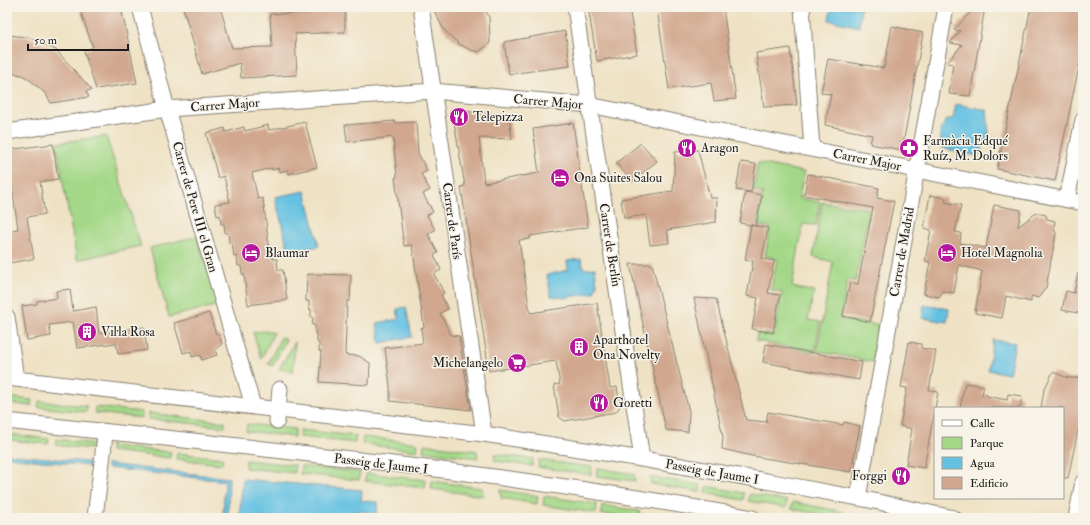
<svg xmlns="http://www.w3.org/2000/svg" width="1090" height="525" font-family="'IM FELL Double Pica',serif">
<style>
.green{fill:#a4d888;stroke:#607a52}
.water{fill:#64c1e2;stroke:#406e7f}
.building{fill:#d1a88f}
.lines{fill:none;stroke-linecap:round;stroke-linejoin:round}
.minor-casing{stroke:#867f70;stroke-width:17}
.minor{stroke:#fff;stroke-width:15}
.labels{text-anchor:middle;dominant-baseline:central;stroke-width:3;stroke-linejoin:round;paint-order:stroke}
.street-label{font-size:13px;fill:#1c1c1c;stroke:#f7f3e8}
.poi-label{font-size:13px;fill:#1c1c1c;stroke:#f7f3e8;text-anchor:start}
</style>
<rect width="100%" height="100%" fill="#f7f3e8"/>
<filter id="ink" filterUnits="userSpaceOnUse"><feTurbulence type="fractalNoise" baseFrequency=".025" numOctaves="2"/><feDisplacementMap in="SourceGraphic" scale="8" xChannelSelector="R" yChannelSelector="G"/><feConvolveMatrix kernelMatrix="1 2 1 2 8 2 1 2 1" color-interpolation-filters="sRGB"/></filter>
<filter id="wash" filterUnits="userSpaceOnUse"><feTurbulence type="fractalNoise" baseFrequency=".012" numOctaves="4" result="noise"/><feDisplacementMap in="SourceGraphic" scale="16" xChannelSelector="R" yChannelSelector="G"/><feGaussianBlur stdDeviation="0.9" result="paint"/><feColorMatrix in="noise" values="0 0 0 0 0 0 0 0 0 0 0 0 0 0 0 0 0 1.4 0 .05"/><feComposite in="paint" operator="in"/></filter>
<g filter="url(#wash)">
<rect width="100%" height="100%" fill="#efe2c4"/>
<!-- green -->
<path class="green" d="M106,136L141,246L77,260L56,143Z
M758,163L804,172L799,198L820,202L816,225L803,224L792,287L814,292L808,320L820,322L815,352L756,341L757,333L774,335L782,292L771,290L777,259L765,256L770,227L757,225L763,193L753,191Z
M822,202L869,209L856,281L848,280L840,319L878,325L873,362L817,351L833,262L813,257Z
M197,236L219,305L169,317L150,248Z
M269,331L274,333L261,359L253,332Z
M281,337L286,339L273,366L268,364Z
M295,342L293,372L279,369Z
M7,397L32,400L31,406L7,403Z
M39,401L87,406L86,412L38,407Z
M95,407L142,412V418L95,413Z
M149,413L225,422V427L148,419Z
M247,424L295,429L294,437L246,431Z
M300,430L356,436L355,443L299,437Z
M7,434L49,439L48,444L7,440Z
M363,437L418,443L417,451L362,444Z
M56,439L103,445L102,450L55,445Z
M424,444L477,451L478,458L423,451Z
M110,446L171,452L170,458L110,451Z
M177,453L223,458L222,464L176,459Z
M494,454L533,459L532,466L495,461Z
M246,460L295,465L294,473L245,468Z
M539,460L592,467L591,475L538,467Z
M301,466L360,472L359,480L300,474Z
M598,468L634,474L635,481L596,476Z
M366,473L426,480L425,488L365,481Z
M650,477L701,485L700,492L651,484Z
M432,481L482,488L484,496L431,489Z
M707,486L744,493L743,500L706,493Z
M500,490L538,496L537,504L501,498Z
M750,494L787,501L786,508L748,501Z
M544,496L597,504L596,513L543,505Z
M793,502L843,512L842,518L791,509Z
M602,505L639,511L641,518L601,514Z"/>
<!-- water -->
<path class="water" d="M831,7H861L859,27L829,20Z
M956,104L987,110L989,134L978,156L941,148L940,133L946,119H953Z
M305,191L319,246L289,253L275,197Z
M581,259L584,269L595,268L597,285L594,293L563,298L551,296L547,275L568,270L567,261Z
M924,305L949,309L947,322L922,318Z
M406,307L412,337L380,343L377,323L399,319L397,309Z
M993,340L1015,343L1009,374L988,370Z
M7,454L98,463L97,467L7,457Z
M107,464L229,478L228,513H223L225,481L107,468Z
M243,479L362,490L361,501L378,502L377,513L356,511V518H239Z"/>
<g id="blocks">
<!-- building -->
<path class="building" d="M79,7H121L137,83L96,89L84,51L93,47Z
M183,7H220L232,48L272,47L270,14L311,13V7H345V32L295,34L297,75L241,78L240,63L202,74Z
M432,7H484L489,17L490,43L479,52L471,50L459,44L444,30Z
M588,7H629L637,54L597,61Z
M670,7H723L736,99L714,101L711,83L669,89L657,9Z
M975,7H985L970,96L949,94L953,64L947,63L962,45L950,43L960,31L954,30Z
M1031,7H1083V47L1055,181L997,169Z
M892,26L923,33L902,150L870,144L872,135L825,125L831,94L821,93L828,59L884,68Z
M565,31L570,66L509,74L504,42Z
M7,35L28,37L56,50L92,90L86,91L89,97L51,103L45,93L30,80L22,75L7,72Z
M790,48L797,105L764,107L756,53Z
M452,110L509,116L512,139L479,138L484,183L539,173L533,129L573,123L588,227L530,236V239L519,240L530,313L597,303L610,388L617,387L620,406L616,412L565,421L559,417L554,385L560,384L556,361L489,371L461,187L465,186Z
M395,121V123L416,122L418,153L427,171L421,174L430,190L423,194L433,212L427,215L435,230L428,234L438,253L434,255L441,270L434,274L444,293L441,295L448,309L440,313L451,335L459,336L471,410L390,401V386L385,348L423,343L421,328L424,327L412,245L404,246L395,178L397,177L393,137L347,142L345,125Z
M305,122L317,167L289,174L288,170L279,172L278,168L272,170V168L252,173L258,199L263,198L269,247L271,248L273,259H277L278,270H283L287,300L248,305L244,274H242L241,266H238L237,256L234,257L232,243H229L228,233H225L224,224H221L220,215L217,216L215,204L230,202L224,176L218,178L206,133L225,128L226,132L244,127L245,131L268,125L269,130Z
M641,143L657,161L632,182L616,163Z
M53,144L58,179L40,182L45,214L27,217L34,259L8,263L7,231L18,229L12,186H7V150Z
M698,150L710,198H717L716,222L667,230L669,243L650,245L646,215L624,218L621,199L673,191L675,152Z
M741,162L756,164L751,192L736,190Z
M808,174L879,188L877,198L894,201L870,322L843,316L850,282L858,284L873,208L804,195Z
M745,192L762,195L756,226L740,223Z
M930,195L946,198L945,202L961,205L955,232L961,233L960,243L986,248L994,205L1021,210L1018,227L1036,213L1046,215L1047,219L1055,221L1054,229L1056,233L1046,288L1038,298L1031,296V302L1006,296L1002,318L975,313L982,271L959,265L954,293L942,291L940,297L924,294L930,262L925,261L931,230L924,228Z
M751,225L768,228L762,259L774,261L768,293L780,295L773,333L752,329L758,298L747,296L753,261L745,260Z
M630,264H652L689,411L688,432L666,430Z
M1078,273L1083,274V314L1062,310L1066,291L1074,293Z
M307,274L351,275L350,301H347L345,355L359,356L370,363L369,385L319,382L321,352L319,351V343L317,342V334H315V325H312L313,318L311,317V309H309V301H306Z
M70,289L73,311L96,307L99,333L144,327L147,350L118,354L116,343L77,348L73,322L49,325L51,336L27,340L22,306L37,304V301L57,298L56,291Z
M694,298L716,299L746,420L766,422L768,412L843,425L844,422L860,426L851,472L752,456L722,449L723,437Z
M209,313L216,334L219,335L222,344L215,350L217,355L202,360L200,355L192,357L191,351L183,353L174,323Z
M909,342L921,344V348L936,351L929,390L938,392L924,468L906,465L912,429L900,426L907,388L901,387Z
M766,344L862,362L859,380L763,362Z
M1053,372L1068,378H1083V406L1068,478H1063V408H1041L1044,390Z
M965,383L984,386L982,394L987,395V396L1007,400L1008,394L1022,396L1020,408H960Z"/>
</g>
</g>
<g filter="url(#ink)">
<use href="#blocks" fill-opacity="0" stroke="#867f70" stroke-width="1"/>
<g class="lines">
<!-- minor casing -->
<g class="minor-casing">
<path id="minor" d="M140,7L167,109L253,406
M421,7L484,434
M575,7L642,459
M802,7L812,149
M7,132L167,109L433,91L589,105L1083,203
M1067,199L1083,120
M7,317L16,379
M7,378L484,434L642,459L772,482L869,500L954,518
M7,421C256,448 507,472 753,518
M277,421L280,389
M858,498L946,7
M95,518C98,489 103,461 105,432
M1076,518L1083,482"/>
</g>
<!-- minor -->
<use href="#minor" class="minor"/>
</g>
</g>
<!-- icons -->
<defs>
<g id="restaurant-disc" transform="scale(1)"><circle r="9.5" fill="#b5179e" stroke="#f7f3e8"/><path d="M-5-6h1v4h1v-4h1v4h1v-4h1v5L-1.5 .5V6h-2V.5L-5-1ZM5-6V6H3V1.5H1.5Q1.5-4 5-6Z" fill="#fff"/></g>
<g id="pharmacy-disc" transform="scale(1)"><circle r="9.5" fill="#b5179e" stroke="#f7f3e8"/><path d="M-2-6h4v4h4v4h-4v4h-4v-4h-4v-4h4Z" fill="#fff"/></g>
<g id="hotel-disc" transform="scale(1)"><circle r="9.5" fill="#b5179e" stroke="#f7f3e8"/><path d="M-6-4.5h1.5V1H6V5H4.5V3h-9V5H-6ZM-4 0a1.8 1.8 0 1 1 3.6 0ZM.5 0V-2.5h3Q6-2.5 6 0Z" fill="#fff"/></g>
<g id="building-disc" transform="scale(1)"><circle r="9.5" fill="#b5179e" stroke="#f7f3e8"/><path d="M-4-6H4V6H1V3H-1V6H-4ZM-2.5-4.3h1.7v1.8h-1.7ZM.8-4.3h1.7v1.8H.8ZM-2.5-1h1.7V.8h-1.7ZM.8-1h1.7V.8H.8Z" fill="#fff"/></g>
<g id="supermarket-disc" transform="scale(1)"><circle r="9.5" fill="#b5179e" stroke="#f7f3e8"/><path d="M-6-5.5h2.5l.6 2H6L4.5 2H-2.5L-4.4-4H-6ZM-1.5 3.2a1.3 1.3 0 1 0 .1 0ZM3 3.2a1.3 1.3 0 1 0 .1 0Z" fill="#fff"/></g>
</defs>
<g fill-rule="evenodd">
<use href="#restaurant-disc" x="459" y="117"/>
<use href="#restaurant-disc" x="687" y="148"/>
<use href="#pharmacy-disc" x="909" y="148"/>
<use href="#hotel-disc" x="560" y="178"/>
<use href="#hotel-disc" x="251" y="253"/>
<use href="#hotel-disc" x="947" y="253"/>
<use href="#building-disc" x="87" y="332"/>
<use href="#building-disc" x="579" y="347"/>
<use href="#supermarket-disc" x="517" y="363"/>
<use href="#restaurant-disc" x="599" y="403"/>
<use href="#restaurant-disc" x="901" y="476"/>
</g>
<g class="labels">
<!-- street labels -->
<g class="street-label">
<text transform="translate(548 102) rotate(5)">Carrer Major</text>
<text transform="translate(225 105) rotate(-4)">Carrer Major</text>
<text transform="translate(867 160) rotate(11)">Carrer Major</text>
<text transform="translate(195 207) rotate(74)">Carrer de Pere III el Gran</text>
<text transform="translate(452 221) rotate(82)">Carrer de París</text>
<text transform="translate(610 245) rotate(81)">Carrer de Berlín</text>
<text transform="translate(902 252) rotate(-80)">Carrer de Madrid</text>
<text transform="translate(381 464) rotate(7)">Passeig de Jaume I</text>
<text transform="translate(712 472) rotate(10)">Passeig de Jaume I</text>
</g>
<!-- poi labels -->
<g class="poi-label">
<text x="473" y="117">Telepizza</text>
<text x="923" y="141">Farmàcia Edqué<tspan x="923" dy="15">Ruíz, M. Dolors</tspan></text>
<text x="701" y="148">Aragon</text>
<text x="574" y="178">Ona Suites Salou</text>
<text x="265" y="253">Blaumar</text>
<text x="961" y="253">Hotel Magnolia</text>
<text x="101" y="332">Vil·la Rosa</text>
<text x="593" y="340">Aparthotel<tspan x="593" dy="15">Ona Novelty</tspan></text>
<text x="503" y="363" text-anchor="end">Michelangelo</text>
<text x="613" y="403">Goretti</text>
<text x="887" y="476" text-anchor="end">Forggi</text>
</g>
</g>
<!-- margin -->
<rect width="1090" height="525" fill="none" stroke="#f7f3e8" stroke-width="24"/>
<!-- legend -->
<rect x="934" y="407" width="130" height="92" fill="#f7f3e8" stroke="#9f9d96"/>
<rect x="942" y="420" width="20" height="6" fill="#ffffff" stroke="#9f9d96"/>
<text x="970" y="427" font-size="12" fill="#1c1c1c">Calle</text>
<rect x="942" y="437" width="20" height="12" fill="#a4d888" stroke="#9f9d96"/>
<text x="970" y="447" font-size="12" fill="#1c1c1c">Parque</text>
<rect x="942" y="457" width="20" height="12" fill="#64c1e2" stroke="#9f9d96"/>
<text x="970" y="467" font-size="12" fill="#1c1c1c">Agua</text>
<rect x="942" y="477" width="20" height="12" fill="#d1a88f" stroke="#9f9d96"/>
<text x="970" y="487" font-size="12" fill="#1c1c1c">Edificio</text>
<!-- scale -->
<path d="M28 44v6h100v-6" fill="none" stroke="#1c1c1c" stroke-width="2"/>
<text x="34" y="44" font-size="12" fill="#1c1c1c" stroke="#f7f3e8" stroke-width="3" paint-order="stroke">50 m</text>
</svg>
